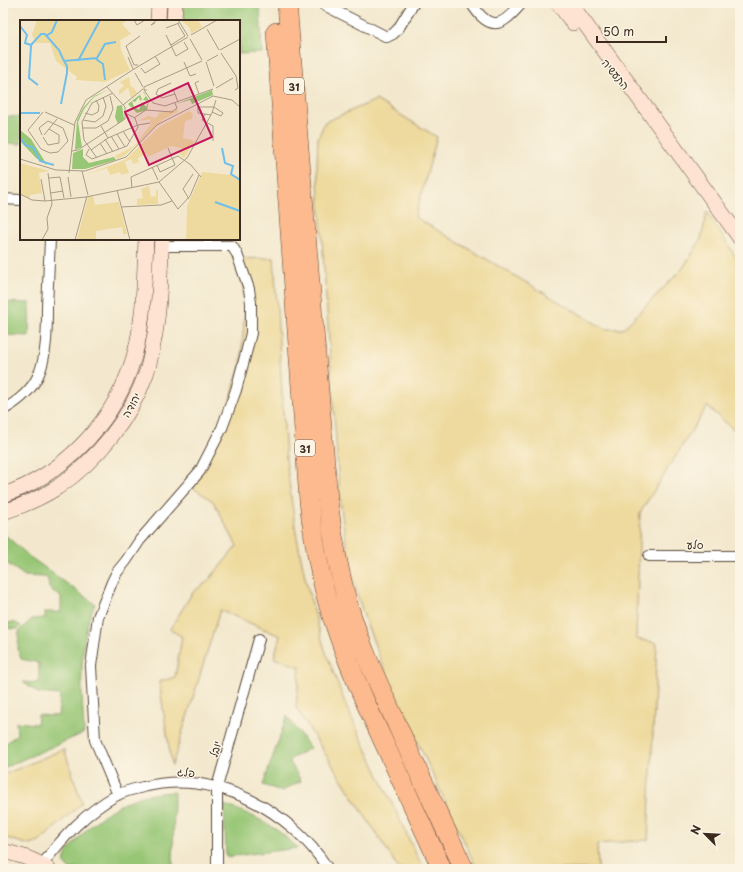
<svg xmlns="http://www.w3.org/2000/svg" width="743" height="872" font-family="'Playpen Sans','Playpen Sans Hebrew',sans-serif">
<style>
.green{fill:#97c675;stroke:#69784a}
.sand{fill:#eeda9e;stroke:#94825e}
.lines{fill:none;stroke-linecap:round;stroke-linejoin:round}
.street-casing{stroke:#574638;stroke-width:12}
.secondary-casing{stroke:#574638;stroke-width:16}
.highway-casing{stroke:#574638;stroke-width:20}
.street{stroke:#fff;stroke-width:10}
.secondary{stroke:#fee3d2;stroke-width:15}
.highway{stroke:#fcba8e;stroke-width:19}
.labels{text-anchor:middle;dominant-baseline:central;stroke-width:3;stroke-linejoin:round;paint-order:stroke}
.shield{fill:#fcf5e5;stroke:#75675a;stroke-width:1}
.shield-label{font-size:10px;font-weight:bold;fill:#3b2a1e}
.street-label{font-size:11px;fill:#3b2a1e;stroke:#fcf5e5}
.inset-river{fill:none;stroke:#70beea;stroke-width:2}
.inset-road{fill:none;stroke:#a99c87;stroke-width:1}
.view{fill:#c2185b;fill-opacity:0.15;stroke:#c2185b;stroke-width:2}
.inset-edge{fill:none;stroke:#3b2a1e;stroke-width:2}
</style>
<rect width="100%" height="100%" fill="#fcf5e5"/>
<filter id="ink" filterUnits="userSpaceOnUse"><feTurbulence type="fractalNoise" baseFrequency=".025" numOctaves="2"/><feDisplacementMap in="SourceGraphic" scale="8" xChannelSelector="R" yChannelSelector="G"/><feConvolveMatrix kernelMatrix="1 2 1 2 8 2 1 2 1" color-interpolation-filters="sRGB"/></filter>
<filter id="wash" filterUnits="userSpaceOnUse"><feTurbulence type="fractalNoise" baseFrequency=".012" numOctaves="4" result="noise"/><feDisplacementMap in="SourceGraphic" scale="16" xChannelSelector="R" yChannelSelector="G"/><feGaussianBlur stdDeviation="0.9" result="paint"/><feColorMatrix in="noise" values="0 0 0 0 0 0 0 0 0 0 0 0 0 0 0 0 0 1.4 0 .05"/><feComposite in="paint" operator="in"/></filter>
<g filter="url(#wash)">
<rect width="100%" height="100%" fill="#f3e8cd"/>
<!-- green -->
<path class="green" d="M183,3H260L262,53L239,54V21H182Z
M3,116L21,117V144L3,143Z
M3,302L30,303L29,336L3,335Z
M3,533L30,557L95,604C92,611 88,619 87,627C79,662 82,697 84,733L3,768V746L17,734L16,722L37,724L38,715L58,716L60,695L38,693L23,682L39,683V663L21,659L18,649L19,631L32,619L45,618V612H61V597L49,588L48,579L45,577L25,576L5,562V537H3Z
M3,622L16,623L21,626L18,629L3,628Z
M287,716L310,748L289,760L301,781L282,791L263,785Z
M174,792L173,869H69L65,864C65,862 64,860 65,858C66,853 69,849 73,845C88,826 108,809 131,800C145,794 159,793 174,792Z
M224,805C243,811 265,821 281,833C287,838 292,843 298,848L226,857Z"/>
<!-- sand -->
<path class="sand" d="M376,100L437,137L415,217L605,329H623L683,268L701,239L707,212L740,264V435L707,406L640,513L636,639L657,643L648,840L597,844L598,869H477C453,818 429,766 405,715C388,676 370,638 358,597C349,564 344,532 340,499L317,166L318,138L325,122Z
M274,258L286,460L296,533L306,582L324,647L346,706L423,869H399L296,708L300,667L274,658L280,636L220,610L172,766L159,682L175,677L182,637L170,629L193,592L207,582L237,546L213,501L193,488L225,417L241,363L245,309L240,259Z
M64,749L82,803L39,842L30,845L3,837V775Z"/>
</g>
<g filter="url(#ink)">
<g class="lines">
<!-- street casing -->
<g class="street-casing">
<path id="street" d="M323,3L324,5L387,37L393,34L398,29L414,3
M471,3C474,7 477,12 481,16C498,33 510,16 522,3
M3,199L21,200
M3,410C17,402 31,391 38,376C47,357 47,328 47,307C48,284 49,262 50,239
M649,556H740
M118,795L95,740L91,666L98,617L112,582L117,572L126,561L140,540L200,471L222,428L236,390L246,353L251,333V303L249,289L237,254L232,246H161
M42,865C63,837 86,812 117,795C125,791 134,789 143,787C214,769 290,809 328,869
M217,869V787L259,639"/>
</g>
<!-- secondary casing -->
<g class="secondary-casing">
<path id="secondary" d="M558,3L573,23
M570,3L740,238
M158,21L159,3
M174,21L175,3
M3,495C61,476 110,426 130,369C145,328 144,281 146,239
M3,512C22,506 41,498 58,487C97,460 130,419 146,374C150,363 152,350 154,339C161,306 159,272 162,239
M3,851C19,855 34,859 48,869"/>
</g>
<!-- highway casing -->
<g class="highway-casing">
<path id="highway" d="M287,3L328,500C332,534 338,568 347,601C359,642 377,681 395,720C417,770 441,819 464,869
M276,32L309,501C314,545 321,587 336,628C348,664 363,698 379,732C400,778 421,823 442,869"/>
</g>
<!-- street -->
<use href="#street" class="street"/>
<!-- secondary -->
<use href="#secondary" class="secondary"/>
<!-- highway -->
<use href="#highway" class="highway"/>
</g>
</g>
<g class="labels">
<!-- shield labels -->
<g class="shield">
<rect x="284" y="78" width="20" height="16" rx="3"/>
<rect x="295" y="440" width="20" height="16" rx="3"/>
</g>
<g class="shield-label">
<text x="294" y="86">31</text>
<text x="305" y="448">31</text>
</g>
<!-- street labels -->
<g class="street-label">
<text transform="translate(616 74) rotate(50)">התעשיה</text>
<text transform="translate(131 405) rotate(-61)">יהודה</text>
<text x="695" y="544">סלע</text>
<text transform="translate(215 749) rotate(-74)">יובל</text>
<text transform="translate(186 772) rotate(4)">פלג</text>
</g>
</g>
<!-- overview -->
<g transform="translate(20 20)">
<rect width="220" height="220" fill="#f3e8cd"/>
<path d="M88,70L74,77L64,89L58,102L62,127L55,130L57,100L63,88L74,76ZM192,70L193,75L172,84L170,80L156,84ZM123,72H124L129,81L127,90L117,93L108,84L122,73L120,75L122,79L120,81L119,77L115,82L112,81L114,87L119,90L122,82L126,87L129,81L123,80L126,76ZM102,85L104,99L98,104L95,97L97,86ZM0,110L11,119L27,145L16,138L0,121ZM63,129V137L69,143L94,137L96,140L65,149H52L53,133Z" fill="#97c675"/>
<path d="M17,0H108L102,4L111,14L100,20L101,30L110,50L85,62L56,60L57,57L36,41L30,23H16L12,15ZM161,0H178L182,7L171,14L170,8ZM109,57L111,67H113L117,73L111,78L108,68L99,75V70L104,66L100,62ZM157,89L158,92L144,99L105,135L97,139L95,136L114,126L131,104L130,99L118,101L128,96L136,98L139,93ZM169,91L173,94L172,99L165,101L163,118L175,121L164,138L159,134L161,128L151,126L128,137L126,134L118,138L119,142L113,144L111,139L105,142L109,153L101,155L100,152L90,155L87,148L65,155L105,140L139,107ZM0,143L29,151L19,153L22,173L10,175V179L0,173ZM182,152L220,156V220H166L167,186ZM129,166L131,177L136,176V171L138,169V184L117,185V179L123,178L121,169ZM73,175L75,185L99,182L107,214H103L102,207L76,211V220L57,219L68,177Z" fill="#eeda9e"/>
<path class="inset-river" d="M0,6L7,15L5,23L11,25L21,14H25L39,30L44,41L77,38L85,24L96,22M26,16L32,12L37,0M11,26L9,58L18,65M76,39L83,44L85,60M58,41L80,0M41,84L47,53V46L44,41M0,93H20M0,117L5,125L14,128L20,141L34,145M202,128L205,143L213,146L211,154L220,160M195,182L220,191"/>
<path class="inset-road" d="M114,0L117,5L125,0M158,0L168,16M135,3L131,5L137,0M146,8L159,3M187,9L199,30M146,15L156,36L168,29L164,22M171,15L197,0M170,19L182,40M151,25L165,16L158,4M200,30L220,19M201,33L216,56L218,68L215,70M108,37L113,49M187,41L198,35M164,42L170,56L176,54M186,42L194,66M118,45H114L106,26L120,16M121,48L125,53L140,44L135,36M115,53L123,67M179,61L175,63L179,74M151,63L138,69L136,74L142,78L155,74M196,68L213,58M153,69L158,82M124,70L133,83L145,86L193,69M127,70H124V67L182,41M103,85L123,69M25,92L54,105M65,93L72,95L78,92L79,86L76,80M185,94L182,100L193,106V121M191,95L178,93V87H194L203,93L201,96L192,92M114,98L126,90L152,92L157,88L155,83M63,100L75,102L83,96L86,86L83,77M81,106L88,118M62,108H76L88,101L93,89L90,76M103,111L110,122M97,114L105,127M22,115L19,108L28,101L43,108L48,121L38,132L30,133L21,129L8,110L23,92M24,115L37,99M91,116L99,129M23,117L28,125L39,123V115L29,109M85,119L93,132M80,123L87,134M69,129L66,135L72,139L107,126L118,107L115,98L107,94M71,130L88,118L118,105L130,103M52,131L58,130L105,99V87L87,67M77,138L64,120L62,102L72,83L93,73M0,139L36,150L65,151L106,137L137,105L193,76L212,80L220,87M137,145L140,152L155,145L148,128M132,147L138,160M62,151L68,175M49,153L55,102L66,80L114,49L168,17M48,157L51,177M29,158L40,157L44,178M21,159L25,181M139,162L158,189L170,176L179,155M112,168L111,157L158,136L171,145L181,157M97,170L110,220M31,173L43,171M0,174L12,180L25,181L66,177L139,162L167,138L192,93L196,80M169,179L163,169L173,154M101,187L141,185L152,181M22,220L28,209L27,198L32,184L28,153M55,220L67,176"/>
<path class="view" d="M168,63L192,117L129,145L105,92Z"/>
<rect width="220" height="220" class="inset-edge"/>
</g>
<!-- margin -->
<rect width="743" height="872" fill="none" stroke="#fcf5e5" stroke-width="16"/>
<!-- north arrow -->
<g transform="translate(705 834) rotate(294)" stroke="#fcf5e5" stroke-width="3" paint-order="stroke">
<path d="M0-3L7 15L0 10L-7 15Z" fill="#3b2a1e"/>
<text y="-6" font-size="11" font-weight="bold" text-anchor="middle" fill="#3b2a1e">N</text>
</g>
<!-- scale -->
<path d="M597 36v6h69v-6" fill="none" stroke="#3b2a1e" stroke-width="2"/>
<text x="603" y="36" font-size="12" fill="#3b2a1e" stroke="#fcf5e5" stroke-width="3" paint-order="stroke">50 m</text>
</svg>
